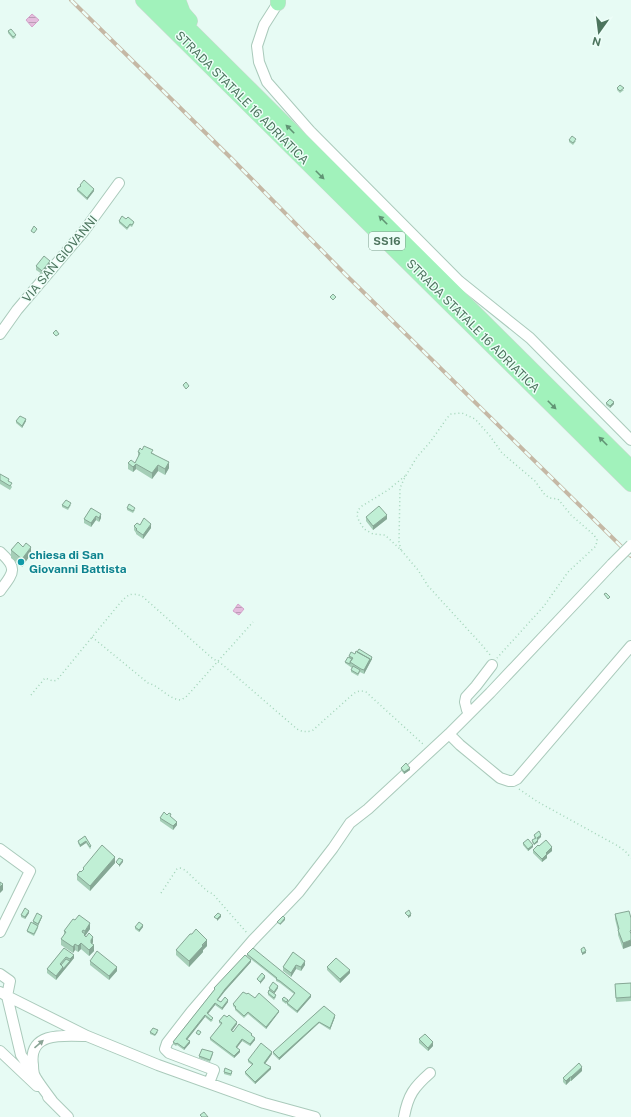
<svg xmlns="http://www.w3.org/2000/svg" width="631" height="1117" font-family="'Public Sans',sans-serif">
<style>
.water{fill:url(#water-rules);stroke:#d5a3cb}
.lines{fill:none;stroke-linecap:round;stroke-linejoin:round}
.minor-casing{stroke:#aacabb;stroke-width:12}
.highway-casing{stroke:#cdd8d2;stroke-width:16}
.path{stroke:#a3d4b9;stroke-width:1.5;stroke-dasharray:1 3;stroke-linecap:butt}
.minor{stroke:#fff;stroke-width:10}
.highway{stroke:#a1f2bb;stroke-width:15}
.rail-casing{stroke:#c5b8a5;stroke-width:4}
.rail{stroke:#edfef8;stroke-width:2.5;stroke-dasharray:8;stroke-linecap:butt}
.minor-bridge-casing{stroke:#aacabb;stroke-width:12;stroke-linecap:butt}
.minor-bridge{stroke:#fff;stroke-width:10}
.wall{fill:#a5ceb7}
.shaded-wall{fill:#86a795}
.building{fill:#c0efd5;stroke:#86a795}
.oneway{fill:#619474}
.oneway2{fill:#8ba596}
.culture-dot{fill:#0f9aa8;stroke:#edfef8;stroke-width:1.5}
.labels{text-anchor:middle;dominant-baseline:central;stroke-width:3;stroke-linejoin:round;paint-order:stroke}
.shield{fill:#edfef8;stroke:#7c9d8c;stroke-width:1}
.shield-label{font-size:11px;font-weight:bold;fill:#4c745d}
.street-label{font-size:12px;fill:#4c745d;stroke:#edfef8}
.culture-label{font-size:12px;font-weight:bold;fill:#0d838f;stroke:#edfef8;text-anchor:start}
</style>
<defs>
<pattern id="water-rules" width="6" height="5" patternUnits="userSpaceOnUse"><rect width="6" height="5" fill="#e4bcdc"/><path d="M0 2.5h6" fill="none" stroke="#bb9db6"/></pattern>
</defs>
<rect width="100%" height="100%" fill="#e7fbf4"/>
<!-- water -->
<path class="water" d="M32,14L39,20L32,27L26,20Z
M238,604L244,609L239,615L233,611Z"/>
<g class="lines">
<!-- minor casing -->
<g class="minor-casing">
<path id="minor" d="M278,0V3L264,25L257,46L259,62L267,82L310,131L459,281L530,338L631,440
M0,334L17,310L84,231L119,183
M0,552C19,569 13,573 0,591
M471,712L467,710L465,702L466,697L476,686L492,665
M449,734L460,745L500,778L509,781H513L517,779L631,646
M0,849L30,871L0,932
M0,974L10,981L7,996L21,1055L33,1073
M0,992L7,996L87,1036L158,1065L264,1103L315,1117
M0,1051L37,1086
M209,1083L214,1070L169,1053L165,1049L167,1043L191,1012L253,940L299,892L333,848L350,823L368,809L449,734L490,693L612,564
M48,1097L68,1117
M53,1102C48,1095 36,1080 34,1074C33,1071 33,1068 33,1065C28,1033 61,1035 84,1036
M404,1117C408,1095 414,1087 430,1073"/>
</g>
<!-- highway casing -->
<g class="highway-casing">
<path id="highway" d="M143,0L631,484
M160,0L631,468
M178,0L183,13L190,21
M278,3V0"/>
</g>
<!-- path -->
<path class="path" d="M405,476L388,490L362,506L358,510L357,515L359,521L364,529L373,534L385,535L401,550L418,570L428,586L481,644L491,656
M401,550L399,542L400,488L405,477L417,457L431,441L447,418L451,414L462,413L475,419L490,436L502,453L535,481L545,495L550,498L558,499L571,515L594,535L597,540L596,546L568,572L544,606L497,658
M92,637L148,683C160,686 168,699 181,700L186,697L253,622
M31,695L45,678L53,681L57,680L120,603C128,595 130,592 142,596L212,658L223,665L297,729C302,732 306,732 312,731L352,695C357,691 360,690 366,692L424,745
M519,789L538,802L618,846L625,851L631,858
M161,893L177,869L180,868L185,870L207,891L213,894L247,933"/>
<!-- minor -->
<use href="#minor" class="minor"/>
<!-- highway -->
<use href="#highway" class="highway"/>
<!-- rail casing -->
<g class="rail-casing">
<path id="rail" d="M71,0L232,159L345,274L631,556"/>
</g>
<!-- rail -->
<use href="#rail" class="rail"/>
<!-- minor-bridge casing -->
<g class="minor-bridge-casing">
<path id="minor-bridge" d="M612,564L631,545"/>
</g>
<!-- minor-bridge -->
<use href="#minor-bridge" class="minor-bridge"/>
</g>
<!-- wall -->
<path class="wall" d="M8,31L16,37L13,39L8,33Z
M617,88L624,90L620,93L617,90Z
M569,140L576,141L573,145L569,142Z
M80,185L94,191L87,200L77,191V189L80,186Z
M126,219L134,223L132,227L130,226L127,230L119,223V221Z
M50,265L42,274L36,270V266Z
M606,403L614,404L610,408L606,405Z
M16,421H26L22,428L16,423Z
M142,450L153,453L169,468L165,475L158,471L152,479L136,469L133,472L128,469V463H135L138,457V452Z
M0,474L9,482L12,487L10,490L0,484Z
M62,505H71L68,510L62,507Z
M91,508L101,518L99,522L96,520L91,527L84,523V519Z
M127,508L135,510L133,513L127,510Z
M366,517L387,519L373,530L366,521Z
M140,525L151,528L143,539L136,534V533L134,530V526Z
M11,550L31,554L22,567L11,558Z
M349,656L372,659L364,674L360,672L358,676L351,672V670L352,668L345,663V662L349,658Z
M401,768L410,770L404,774L401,770Z
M160,818H171L177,825L173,830L160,821Z
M534,835L541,837L538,840V842L534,845L532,842V840L535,839L534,837Z
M85,836L91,848L90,849L86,843L80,847L78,843V841Z
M523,843L533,847L528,851L523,845Z
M539,846L552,851L547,855V858L542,862L533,853V850Z
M115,863L90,891L77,880V875L81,872L83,870V868Z
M29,913L25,919L21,917V915Z
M615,914L631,918L623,949L618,935V931L615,919Z
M42,917L38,926V928L34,936L27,932V931L33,923V921Z
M135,927H143L139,932L135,929Z
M90,929L85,936L93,942L92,944L94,951L89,956L81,949L78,952L75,950L73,953L61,945V939L64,935V931Z
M207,946L203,950V952L189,967L176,955V950Z
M64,948L74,958L56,980L47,973V969Z
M293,952L305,965L301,971L296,969L291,977L283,971V967Z
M247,954L311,997L297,1013L287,1005V1003L286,1004L282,1001V999L288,1001L294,994L280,983L276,981V979L247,956Z
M90,961L117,971L109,980L90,965Z
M251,962L225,991L218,1000L221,1002H228L222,1010L215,1005L208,1014L213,1020L211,1022L205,1017L187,1040L190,1043L184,1050L177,1045L176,1046L173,1044V1042L214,990V988Z
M327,967L350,973L340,983L327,970Z
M631,983V1001L616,1002L615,984Z
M269,988H278L274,994L276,997L274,1000L268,995V993L269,990Z
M247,994L255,998L279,1012L266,1029L248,1014L244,1018L235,1010V1008L233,1006V1004Z
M324,1006L335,1017L330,1030L319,1023L279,1060L273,1054V1052Z
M227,1017L237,1024L232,1031L233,1032L252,1036L255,1040L250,1046L242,1041L237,1047L240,1052L234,1058L210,1040V1038L221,1024L219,1023V1021Z
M150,1032H158L155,1036L150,1034Z
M419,1039L433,1046L428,1051L419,1043Z
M213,1054L210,1062L199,1058V1056Z
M272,1054L265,1064L271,1069L255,1084L245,1074V1072L252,1065L248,1062V1060Z
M582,1071L571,1081H570L566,1085L563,1082V1078Z
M224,1072L232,1073L231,1076L224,1074Z"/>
<!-- shaded-wall -->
<path class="shaded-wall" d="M94,189V191L87,200V198Z
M50,261V265L42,274V271Z
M614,402V404L610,408V406Z
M26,419V421L22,428V426Z
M169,462V468L165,475V469Z
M136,464V469L133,472V467Z
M158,465V471L152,479V473Z
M101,514V518L99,522V518Z
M387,515V519L373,530V526Z
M96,516V520L91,527V523Z
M151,524V528L143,539V535Z
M31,547V554L22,567V559Z
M372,657V659L364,674V670L370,659Z
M410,768V770L404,774V772Z
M177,822V825L173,830V826Z
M541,835V837L537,840V838Z
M538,840V842L534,845V844Z
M86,841V843L80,847V845Z
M533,845V847L528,851V849Z
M552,847V851L547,855V858L542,862V859L546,853Z
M115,857V863L90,891V886Z
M123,860V862L119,867V865Z
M3,884V890L0,893V887Z
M29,911V913L25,919V917Z
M411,914V916L408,918V916Z
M221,915V917L217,921V919Z
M42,916V917L38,926V924Z
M285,918V920L280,925V924Z
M90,923V929L85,936L84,935L85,931Z
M143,925V927L139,932V930Z
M93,937V942L91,946V940Z
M207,940V946L203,950V952L189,967V961Z
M631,940V946L623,949V943Z
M81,943V949L78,952V946Z
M75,944V950L73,953V947Z
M94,945V951L89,956V950Z
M586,951V953L582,955V953Z
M74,955V958L70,963V959Z
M251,960V962L225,991L217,1001V1000L225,989Z
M70,961V963L56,980V976L63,967Z
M305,961V965L301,971V967Z
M296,965V969L291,977V973Z
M117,967V971L109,980V976Z
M350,970V973L340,983V979Z
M265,976V978L260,984V982Z
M278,986V988L274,994V992Z
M311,995V997L297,1013V1011Z
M228,1000V1002L222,1010V1008Z
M215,1003V1005L207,1015V1013Z
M279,1011V1012L266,1029V1027Z
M205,1015V1017L186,1041V1039Z
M335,1015V1017L330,1030V1028Z
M237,1022V1024L231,1032V1030Z
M319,1022V1023L279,1060V1058Z
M255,1038V1040L250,1046V1044Z
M242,1039V1041L236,1049V1047Z
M190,1041V1043L184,1050V1048Z
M433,1042V1046L428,1051V1048Z
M240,1050V1052L234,1058V1056Z
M272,1052V1054L264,1065V1063Z
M271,1067V1069L255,1084V1082Z
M582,1067V1071L571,1081V1077Z
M570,1077V1081L566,1085V1081Z"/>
<!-- building -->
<path class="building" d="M11,29L16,35L13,37L8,31Z
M620,85L624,88L620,91L617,88Z
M572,136L576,139L573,143L569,140Z
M84,180L94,189L87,198L77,189L81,186L80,185Z
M122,216L126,219L128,217L134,222L132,225L130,224L127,228L119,221Z
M34,226L37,229L34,233L31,231Z
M44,256L50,261L42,271L36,266Z
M333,294L336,297L333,300L330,297Z
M56,330L59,334L56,336L53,333Z
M186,382L189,386L186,389L183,385Z
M610,399L614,402L610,406L606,403Z
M20,416L26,419L22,426L16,421Z
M144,446L153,450L151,453L169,462L165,469L158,465L152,473L136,464L133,467L128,463L131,460L135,463L140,453L138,452L140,448L142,450Z
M0,474L9,479L8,481L12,483L10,486L0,480Z
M66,500L71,503L68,508L62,505Z
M129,504L135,508L133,511L127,508Z
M379,506L387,515L373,526L366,517Z
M91,508L101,514L99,518L96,516L91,523L84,519Z
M144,518L151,524L143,535L136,530L137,529L134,526L137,523L140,525Z
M18,542L23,547L26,543L31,547L22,559L11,550Z
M606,593L610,597L608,599L604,594Z
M359,649L372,657L370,661V659L357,652Z
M356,651L370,659L364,670L361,669L350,662L353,658L349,656L351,652L355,654Z
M348,657L352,659L350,662V664L345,662Z
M353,666L360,670L358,674L351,670Z
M406,763L410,768L404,772L401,768Z
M164,812L167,815L169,813L171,814L170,816L177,822L173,826L160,818Z
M539,831L541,835L537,838L538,840L534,844L532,840L536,838L534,835Z
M85,836L91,846L90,847L86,841L80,845L78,841Z
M528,839L533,845L528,849L523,843Z
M546,840L552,847L546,853L547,854L542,859L533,850L538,845L539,846Z
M102,845L115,857L90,886L77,875L80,871L81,872L84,869L83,868Z
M119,858L123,860L119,865L116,862Z
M0,882L3,884L0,887Z
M25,908L29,911L25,917L21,915Z
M409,910L411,914L408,916L405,913Z
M629,911L631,918V930L630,931L631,934V940L623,943L618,930L619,929L615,914Z
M37,913L42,916L38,924L33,921Z
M218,913L221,915L217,919L214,917Z
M79,915L90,923L85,931L83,930L82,932L85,934L84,935L86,937L89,933L93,937L91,940V943L94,945L89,950L81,943L78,946L75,944L73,947L61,939L66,932L64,931L73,919L75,920Z
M283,916L285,918L280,924L277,922Z
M31,922L38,926L34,934L27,931Z
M139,922L143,925L139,930L135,927Z
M196,929L207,940L202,945L203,946L189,961L176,950L190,934H192Z
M584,947L586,951L582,953L581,949Z
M64,948L74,955L70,959L66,957L60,964L63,967L56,976L47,969Z
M253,948L311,995L297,1011L287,1003L295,993L280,981L276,979L277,978L247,954Z
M97,951L117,967L109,976L90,961Z
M293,952L305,961L301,967L296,965L291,973L283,967Z
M245,955L251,960L225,989L217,1000L221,1002L225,997L228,1000L222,1008L215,1003L207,1013L213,1018L211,1020L205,1015L186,1039L190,1041L184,1048L177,1043L176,1044L173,1042L215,989L214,988Z
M336,958L350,970L340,979L327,967Z
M66,959L70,961L63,969V967L61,965Z
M262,973L265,976L260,982L257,979Z
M273,982L278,986L274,992L269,988Z
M631,983V997L616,998L615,984Z
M269,990L276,995L274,998L268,993Z
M243,992L247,994L248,993L255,998L259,993L279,1011L266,1027L248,1012L244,1016L235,1008L236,1007L233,1004Z
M284,997L288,1000L286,1002L282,999Z
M324,1006L335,1015L330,1028L319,1022L279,1058L273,1052Z
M224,1015L227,1017L229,1015L237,1022L231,1030L233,1032L239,1024L252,1034L251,1035L255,1038L250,1044L242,1039L236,1047L240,1050L234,1056L210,1038L222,1023L219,1021Z
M153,1028L158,1030L155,1035L150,1032Z
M198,1030L201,1032L199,1035L196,1033Z
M425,1034L433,1042L428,1048L419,1039Z
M261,1043L272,1052L264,1063L271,1067L255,1082L245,1072L253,1064L248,1060Z
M202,1049L213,1052L210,1060L199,1056Z
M579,1063L582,1067L571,1077H570L566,1081L563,1078Z
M225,1068L232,1071L231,1074L224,1072Z
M204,1112L208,1117H202L200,1115Z"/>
<!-- one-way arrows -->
<defs><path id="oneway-solid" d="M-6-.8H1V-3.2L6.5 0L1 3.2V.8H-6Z"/></defs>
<g class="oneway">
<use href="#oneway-solid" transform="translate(290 129) rotate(-135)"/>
<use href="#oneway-solid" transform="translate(320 175) rotate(45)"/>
<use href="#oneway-solid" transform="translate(383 220) rotate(-135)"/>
<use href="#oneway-solid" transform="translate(552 405) rotate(45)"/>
<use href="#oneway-solid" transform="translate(603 441) rotate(-135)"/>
</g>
<use class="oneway2" href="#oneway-solid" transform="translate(39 1044) rotate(-41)"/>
<!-- markers -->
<circle class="culture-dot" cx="21" cy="562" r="4"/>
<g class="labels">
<!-- shield labels -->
<rect class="shield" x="369" y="232" width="36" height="18" rx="3"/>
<g class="shield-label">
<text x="387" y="241">SS16</text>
</g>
<!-- street labels -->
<g class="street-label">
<text transform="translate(242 98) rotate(45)">STRADA STATALE 16 ADRIATICA</text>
<text transform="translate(60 259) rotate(-50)">VIA SAN GIOVANNI</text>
<text transform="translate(473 326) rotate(45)">STRADA STATALE 16 ADRIATICA</text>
</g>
<!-- culture labels -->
<g class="culture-label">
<text x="29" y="555">chiesa di San<tspan x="29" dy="14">Giovanni Battista</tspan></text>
</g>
</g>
<!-- north arrow -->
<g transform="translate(599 32) rotate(194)" stroke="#edfef8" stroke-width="3" paint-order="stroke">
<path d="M0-3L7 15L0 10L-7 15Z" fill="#4c745d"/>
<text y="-6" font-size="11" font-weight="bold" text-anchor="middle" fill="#4c745d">N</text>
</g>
</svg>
